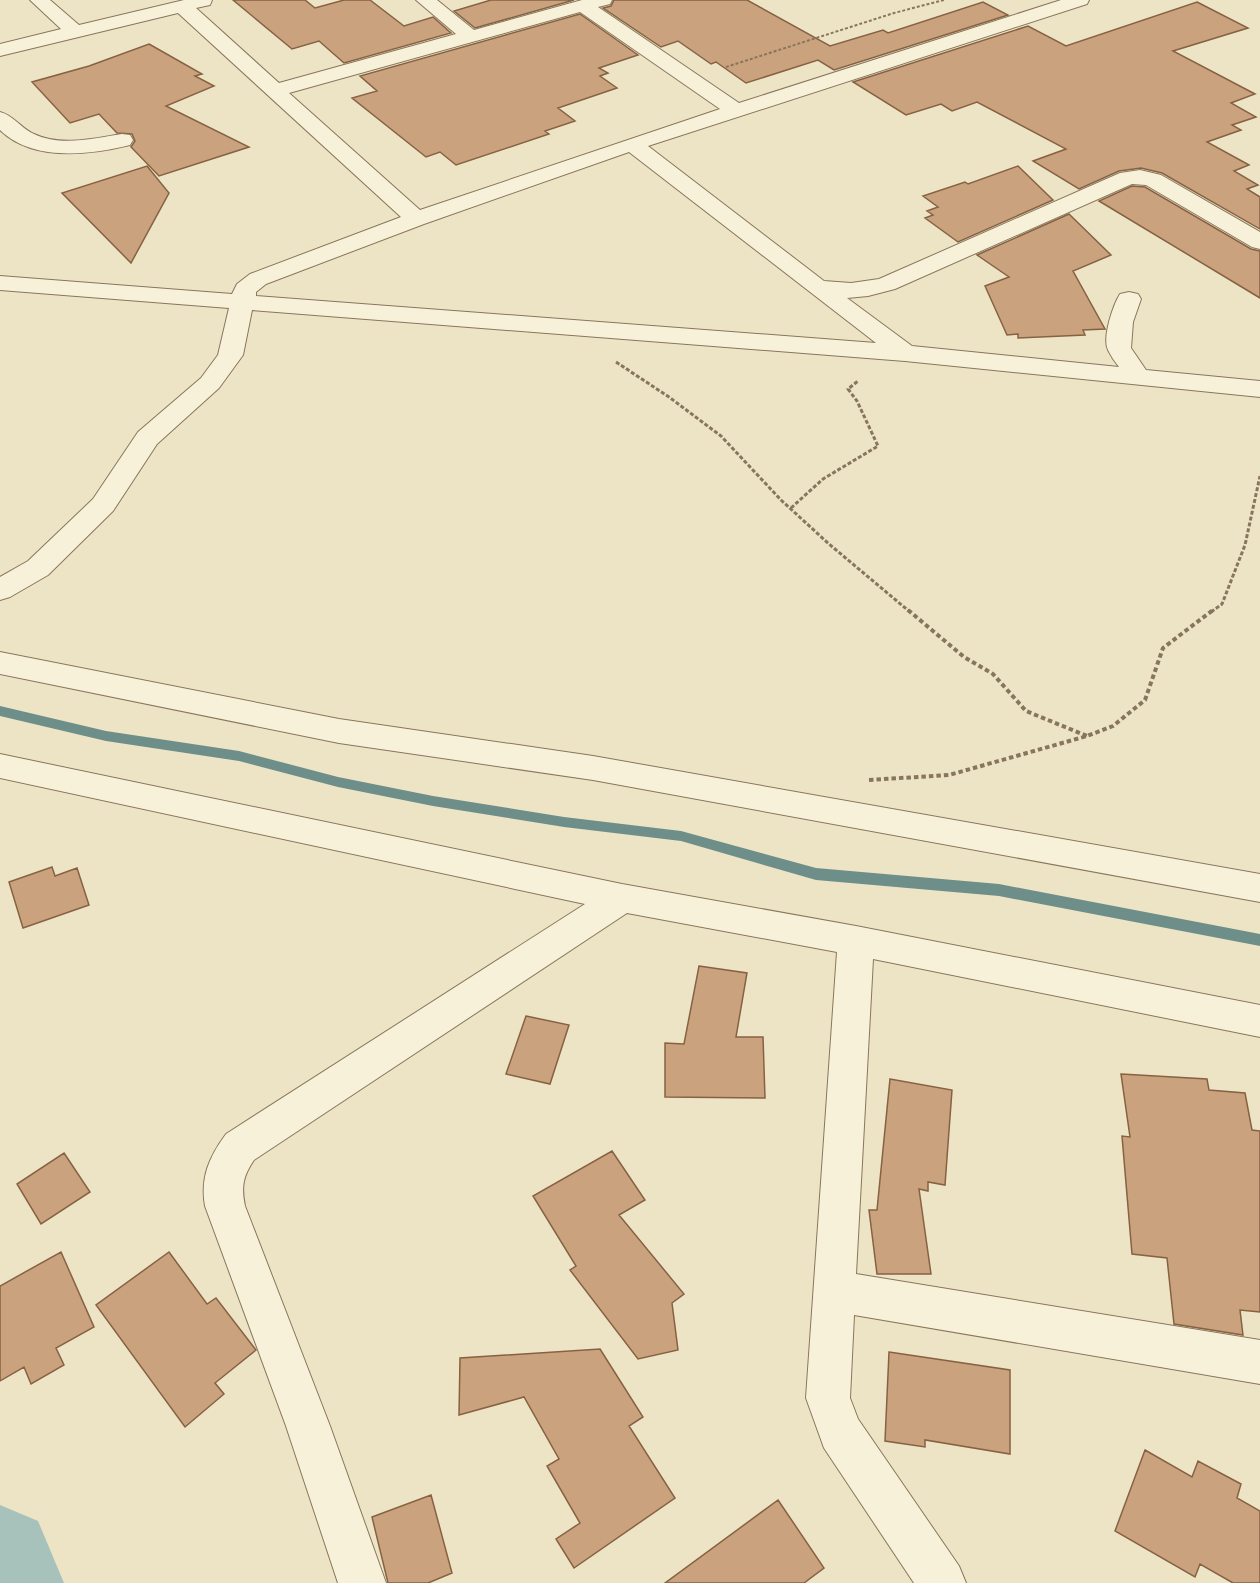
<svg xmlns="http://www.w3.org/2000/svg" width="1260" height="1583" font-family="'Libre Baskerville',serif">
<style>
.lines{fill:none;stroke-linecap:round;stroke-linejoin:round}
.stream{fill:#6e8f89;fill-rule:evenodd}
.river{fill:#a7c1bb;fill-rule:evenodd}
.building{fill:#caa27d;stroke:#866243;stroke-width:1.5}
.minor-casing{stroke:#88765c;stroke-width:2}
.path-far2{stroke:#88765c;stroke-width:2;stroke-dasharray:3 2;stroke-linecap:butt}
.path-far1{stroke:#88765c;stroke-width:3;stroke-dasharray:4 2;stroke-linecap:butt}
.path{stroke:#88765c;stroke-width:4;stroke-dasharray:4.5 3;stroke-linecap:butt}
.minor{fill:#f8f1d9;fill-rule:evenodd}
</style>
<rect width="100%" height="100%" fill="#ede4c6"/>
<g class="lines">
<!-- stream -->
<path class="stream" d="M0,706L106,731L239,751L338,777L433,796L564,817L681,831L816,868L999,884L1260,934V946L999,896L816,880L681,841L564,827L433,806L338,787L239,761L106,741L0,716Z"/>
<!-- river -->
<path class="river" d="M0,1505L38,1521L64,1583H0Z"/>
</g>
<!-- building -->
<path class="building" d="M233,0H305L315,8L344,0H370L404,26L433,17L451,33L344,63L319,41L292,49Z
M491,0H574L475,28L454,11Z
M614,0H747L830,46L883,30L888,33L983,2L1008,15L834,70L818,60L746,83L716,62L711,64L678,41L661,47L603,8L611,6Z
M1197,2L1248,28L1173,51L1255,94L1231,103L1256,117L1232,125L1241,130L1207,142L1249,165L1234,171L1258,185L1247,189L1260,197V229L1162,173L1141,168L1119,171L1079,189L1033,161L1066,149L977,102L952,111L941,104L906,115L853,82L1028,26L1066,46Z
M580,14L638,55L599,68L608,73L600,76L617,88L558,108L575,121L545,131L549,134L456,165L440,152L426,157L352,98L377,91L360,76Z
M149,44L202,74L195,76L214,86L166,106L249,147L159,176L131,147L135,141L132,134L117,133L99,114L70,123L32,82L89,66Z
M147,166L169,193L131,263L62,193Z
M1018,166L1053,200L958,242L925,218L933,215L927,211L938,207L923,196L965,182L968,184Z
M1132,186L1145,187L1251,249L1260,251V298L1099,201Z
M1069,214L1111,255L1073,271L1105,329L1083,330L1085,335L1018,338V334L1007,335L985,286L1009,277L977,255Z
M52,867L55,876L77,868L89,905L23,928L9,882Z
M699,966L747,973L736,1037H763L765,1098L665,1097V1043L684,1044Z
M526,1016L569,1025L550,1084L506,1074Z
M1121,1074L1207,1079L1209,1090L1245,1093L1252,1130L1260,1131V1312L1240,1310L1243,1335L1174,1324L1167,1258L1132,1254L1122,1136L1130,1137Z
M890,1079L952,1090L945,1185L928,1182V1191L919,1189L931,1274H877L869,1210H877Z
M612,1151L645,1200L619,1215L684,1294L672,1303L678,1350L638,1359L570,1270L576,1266L533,1196Z
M64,1153L90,1192L41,1224L17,1184Z
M61,1252L94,1327L56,1348L64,1365L31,1384L24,1367L0,1381V1286Z
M169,1252L207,1304L216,1298L256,1350L215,1383L224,1394L185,1427L96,1305Z
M600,1349L643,1417L629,1426L675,1498L574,1568L556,1539L580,1523L547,1466L559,1459L524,1397L459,1415L460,1358Z
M889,1352L1010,1370V1454L925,1440V1447L885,1441Z
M1145,1450L1192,1477L1198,1461L1241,1484L1237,1498L1260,1511V1583H1233L1200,1564L1195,1577L1115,1531Z
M431,1495L452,1573L428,1583H388L372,1517Z
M778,1500L824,1568L804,1583H665Z"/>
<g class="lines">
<!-- minor casing -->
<g class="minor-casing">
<path id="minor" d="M30,0H50L79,25L184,0H212L210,5L196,8L279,83L456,34L416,0H437L474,30L582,0H612L610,4L598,7L739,103L1061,0H1089L1087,4L648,146L824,281L851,283L879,279L1120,173L1140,170L1161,175L1260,232V249L1252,247L1146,185L1132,184L895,289L868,296L847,298L912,346L1119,367C1115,362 1111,356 1108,350C1102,338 1113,305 1120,294L1129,292L1138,294L1141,299L1133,322L1131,348L1146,370L1260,381V397L905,361L252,310L243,355L219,388L157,444L113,511L48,575L10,597L0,600V577L28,561L93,499L138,432L201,378L218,355L229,308L0,290V276L232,294L237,284L250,274L401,217L178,13L0,56V44L61,29ZM580,12L720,109L420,210L289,93ZM629,152L876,343L256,296V292L266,284L424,224Z
M0,112C13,115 22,129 34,134C61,147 95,138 122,134L130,135L133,140L130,145C89,155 33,162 0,130Z
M0,652L339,719L593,756L1260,874V902L593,780L339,743L0,674Z
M0,754L622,884L856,926L1260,1005V1037L873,959L856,1274L1260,1340V1384L854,1315L850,1398L858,1419L959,1566L966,1583H914L824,1448L806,1398L837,952L627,913L254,1160C243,1176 241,1187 245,1206L330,1426L386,1583H338L286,1426L205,1206C200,1178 209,1157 226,1134L585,904L0,778Z"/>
</g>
<!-- path-far2 -->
<path class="path-far2" d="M726,67L894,13L944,0"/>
<!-- path-far1 -->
<path class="path-far1" d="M616,362L669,397L721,436L781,500L829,544L910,612
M791,508L823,479L878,446L857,401L848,389L858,381
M1211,612L1222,604L1245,545L1260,476"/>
<!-- path -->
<path class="path" d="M908,610L964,657L993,674L1026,711L1087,736
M869,780L949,775L1087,736L1113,726L1145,700L1163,648L1213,610"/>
<!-- minor -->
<use href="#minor" class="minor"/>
</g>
</svg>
